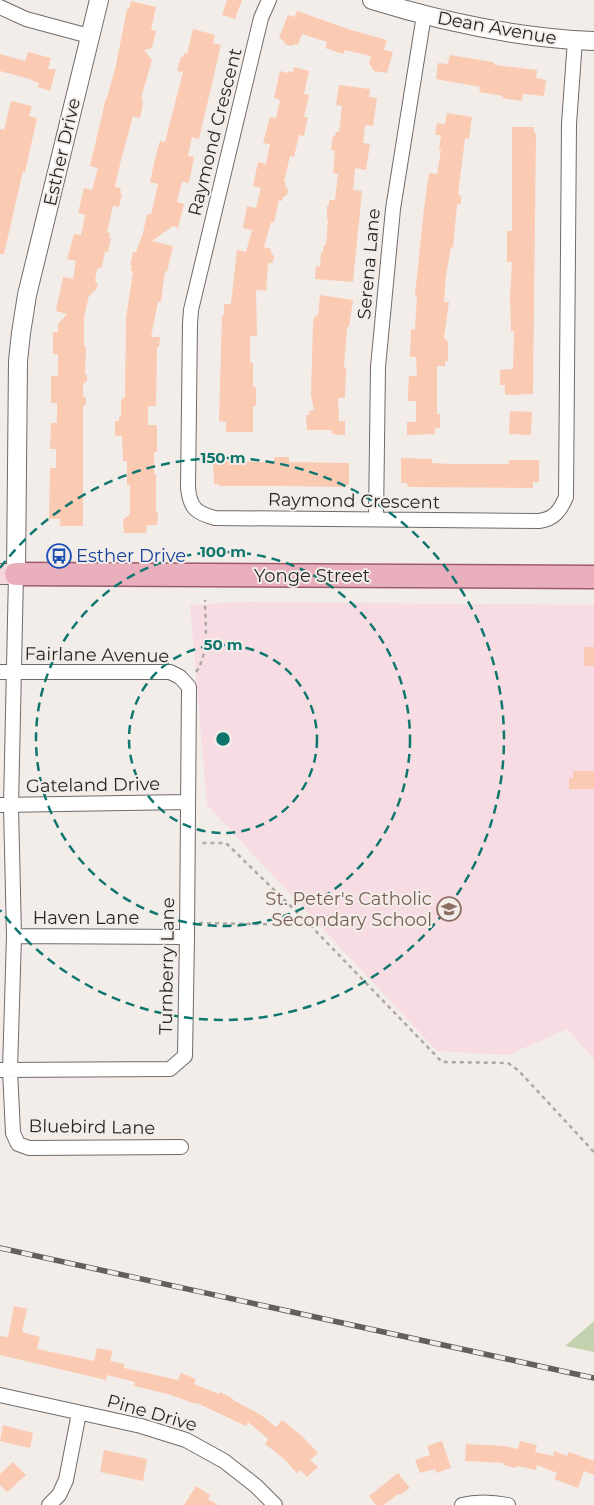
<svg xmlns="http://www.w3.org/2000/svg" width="594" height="1505" font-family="Montserrat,sans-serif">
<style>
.education{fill:#f7dde3}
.green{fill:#c5d2af}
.building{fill:#facab3}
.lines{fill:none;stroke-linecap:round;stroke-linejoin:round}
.minor-casing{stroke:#706b69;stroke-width:16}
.tertiary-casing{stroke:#706b69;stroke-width:20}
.secondary-casing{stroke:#706b69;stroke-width:22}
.primary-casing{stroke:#9d5c6b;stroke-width:25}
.path{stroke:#ada8a6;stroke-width:2.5;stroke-dasharray:4 4;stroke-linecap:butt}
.minor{stroke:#fff;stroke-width:14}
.tertiary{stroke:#fff;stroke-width:18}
.secondary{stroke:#f4d7de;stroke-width:20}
.primary{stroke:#e9afbc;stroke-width:22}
.rail-casing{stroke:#625f5d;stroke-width:5.5}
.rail{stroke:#f3edea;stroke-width:4;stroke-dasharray:11;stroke-linecap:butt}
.ring{fill:none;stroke:#0f766e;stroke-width:2.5;stroke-dasharray:9 6}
.labels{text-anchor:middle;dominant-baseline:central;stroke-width:4;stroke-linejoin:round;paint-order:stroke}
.street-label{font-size:18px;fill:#292726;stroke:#f3edea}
.transit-label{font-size:18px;fill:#164399;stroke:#f3edea;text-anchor:start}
.education-label{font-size:18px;fill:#785e54;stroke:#f3edea;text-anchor:end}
.centre{fill:#0f766e;stroke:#f3edea;stroke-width:2.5}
.ring-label{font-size:15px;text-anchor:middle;font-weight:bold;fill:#0f766e;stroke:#f3edea;stroke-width:4;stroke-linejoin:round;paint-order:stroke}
</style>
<rect width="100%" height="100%" fill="#f3edea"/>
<!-- education -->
<path class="education" d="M243,602L594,605V1059L567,1029L508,1055L437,1051L207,805L190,605Z"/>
<!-- green -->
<path class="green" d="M594,1321V1352L565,1346Z"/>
<!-- building -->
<path class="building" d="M227,0H242L235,19L222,15Z
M131,1L156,7L151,30L156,31L152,48L144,50L152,60L141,98H143L142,103H143L140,118L133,116L120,164L115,187L121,188L120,193H122L119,207L113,206L107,232L110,233L109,238H111L108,252H105L102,267L97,269L95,281L98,284L96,290L92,292L91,296L89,295L84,318V345L86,348L85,374L87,375V381L83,384V396L86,398V404L83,406V526H60V519H49L50,468H56V449H50L51,423H57V403H51V376H58V354H53V332H58V324L67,314L56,311L63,277L73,279L76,261L67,259L74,234L81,235L85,215L78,213L84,188L92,190L98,168L90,166L106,98H107L116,65L127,9H129Z
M297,11L351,30L387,40L384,50L393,52L387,73L374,71L369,63L371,56L345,50L343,54L325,48L327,42L302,34L298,45L295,44L291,46L285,44L283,40L279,38L288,15L295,17Z
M193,29L215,35L213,43L221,45L199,139L192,137L188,156L194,157L189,183L182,182L177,202L184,204L178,228L173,226L152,241L173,246L167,272L165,271L161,302H158L151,337H160L159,347H157L156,406H148V425H156L157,429V452H154V474H156V512H158L157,525H147L146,533H124L123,520L130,514V485H127V461H123L122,436H115V421H119V417H121V400L125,397L126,318L133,272L131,271L132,266H130L133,252H136L143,233L147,214L151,215L158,184L150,182L155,159L160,141L165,142L183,72L177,71L181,57H183L184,53L187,54Z
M28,52L51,58L48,69H56L50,91L38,87L39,83L33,81V80L0,71V54L25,61Z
M450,55L493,62L495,65L537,70L536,78L546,80L544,96L523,94L522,101L502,98L503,96L479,92L480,87L436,79L438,63L448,64Z
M294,67L309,71L304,94L309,95L304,117H308L304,136L299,135L294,157L290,156L284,182H286L285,186L288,189L287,195L283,197L282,201L279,200L274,223L271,222L264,247L271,249V253L274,256L273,262L268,264L266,291L256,290L257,336H250V362L253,363V387H256V406H253V432H226V422L219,421L222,315H224V304H231L237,250L246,252L252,230L243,228L247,206L256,208L261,188L253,186L258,162L266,164L270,144L263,143L270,117L276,118L280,100L274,98L280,71L288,73L289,71L293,72Z
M339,85L370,89L369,97L377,98L373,126L365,125L363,143L370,144L366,170L355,168L353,190L362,191L353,282L315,279L316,266L320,267L321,252H323L324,245H326L328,219H327V206L329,205V200H335L338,174L333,173L335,151L331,150L333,136H335L336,132H339L342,106L336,105Z
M11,101L32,106L29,116L37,118L25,172L23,171L4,254H0V129L4,130Z
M447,113L472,117L469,139L465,138L458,194L461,196V203L457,205L453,248L451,247L446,276L444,302H449L444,338L448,342V361H445V366H437V414H440V428H435V434L407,435V422H416V401H408V391L409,376H417L416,357H410L411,329L415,330L417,295H415L424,208L429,173L437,174L441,150L439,149L441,135H435L437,123L445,124Z
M512,127H534V133H536L533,394L505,395V385H500V370L513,369L514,331H511L510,296L512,262H507V231H512Z
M320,295L353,300L349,327H347L344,368H346L345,398H338L339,421H345V435L332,434V430H307L306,415H309V411L314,410L311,395L313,323L314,318L318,315Z
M510,411L532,412L531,435L509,434Z
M274,457H289V462L349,463V485H344V487L280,486H219V484H214L213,461L274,462Z
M401,458L432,459V463L450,464H509V460H539V482H533V488L408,487L407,483H401Z
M584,647H594V666H584Z
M573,771H594V789H569V778H573Z
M14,1306L27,1309L22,1332L40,1337L37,1349L94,1361L97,1348L113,1351L110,1361L125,1364L124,1368L178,1380L181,1373L196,1379L194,1384L219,1394L220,1392L233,1399V1400L261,1415L276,1427L282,1420L301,1435L318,1453L310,1460L318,1467L307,1477L300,1470L297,1473L284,1459L265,1444L268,1439L248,1422L246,1426L197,1403L196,1404L168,1394L134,1386L135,1382L107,1375L106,1380L0,1355V1336L8,1337Z
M3,1425L33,1433L30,1448L0,1441Z
M442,1441L451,1468L436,1473L435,1469L420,1473L415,1460L430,1455L427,1446Z
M520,1441L537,1445L535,1452L553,1456L554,1451L567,1456L569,1452L594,1461V1475L584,1471L578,1488L554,1479L557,1473L537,1465L536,1470L517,1466L516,1468L503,1465V1463L465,1461L466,1444L504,1446L518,1449Z
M104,1450L147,1459L143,1481L100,1472Z
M13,1462L26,1475L7,1492L0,1485V1474Z
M398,1473L410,1488L400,1495L398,1494L384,1505H376L369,1496Z
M196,1486L210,1495L208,1499L218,1505H184Z"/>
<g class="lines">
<!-- minor casing -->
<g class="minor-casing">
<path id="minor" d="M269,0L261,18L191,310L190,324L188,488C190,508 196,513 215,518L539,521C554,519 560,511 566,497L569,124L575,40
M0,7L26,19L89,36
M376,519L378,367L393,209L424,15
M16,574L11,806L14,936L10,1070L13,1133L18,1144L29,1148L181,1147
M0,672H170L180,677L189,687L187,937L185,1056L170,1069L0,1070
M0,805L187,802
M14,936L187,937
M0,1395L141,1426L186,1440L224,1461L256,1486L275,1505
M49,1505L59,1495L66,1480L79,1413
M462,1505C478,1501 492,1502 508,1505"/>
</g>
<!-- tertiary casing -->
<g class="tertiary-casing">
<path id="tertiary" d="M372,0C443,22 519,38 594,41
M16,574L18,361L21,333L27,295L99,0"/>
</g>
<!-- secondary casing -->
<g class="secondary-casing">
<path id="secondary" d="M0,574H16"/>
</g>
<!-- primary casing -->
<g class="primary-casing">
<path id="primary" d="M16,574L594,577"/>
</g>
<!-- path -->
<path class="path" d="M196,672C210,652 205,624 205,600
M199,923L310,925L226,843H200
M310,925L442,1062L508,1063L518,1070L594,1152"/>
<!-- minor -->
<use href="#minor" class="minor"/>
<!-- tertiary -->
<use href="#tertiary" class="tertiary"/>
<!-- secondary -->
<use href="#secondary" class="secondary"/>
<!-- primary -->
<use href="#primary" class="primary"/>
<!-- rail casing -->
<g class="rail-casing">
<path id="rail" d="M0,1248L594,1378"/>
</g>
<!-- rail -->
<use href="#rail" class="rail"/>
</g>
<!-- distance rings -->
<g class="ring">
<circle cx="223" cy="739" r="94"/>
<circle cx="223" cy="739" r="187"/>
<path d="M0 568A281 281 0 1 1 0 910"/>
</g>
<!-- icons -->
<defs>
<g id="bus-ring" transform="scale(1.25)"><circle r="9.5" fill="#f3edea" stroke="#1a4fb4" stroke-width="1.5"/><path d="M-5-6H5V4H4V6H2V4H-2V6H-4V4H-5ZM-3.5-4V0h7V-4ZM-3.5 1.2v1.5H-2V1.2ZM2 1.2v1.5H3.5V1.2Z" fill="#1a4fb4"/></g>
<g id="school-ring" transform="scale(1.25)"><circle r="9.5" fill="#f3edea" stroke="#8d6e63" stroke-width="1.5"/><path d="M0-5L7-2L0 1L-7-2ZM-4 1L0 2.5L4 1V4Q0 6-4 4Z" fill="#8d6e63"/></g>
</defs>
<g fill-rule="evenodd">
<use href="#bus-ring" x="59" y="556"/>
<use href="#school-ring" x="449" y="909"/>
</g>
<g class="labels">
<!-- street labels -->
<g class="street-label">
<text transform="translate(497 28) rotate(10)">Dean Avenue</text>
<text transform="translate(215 132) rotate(-76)">Raymond Crescent</text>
<text transform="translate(62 152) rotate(-77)">Esther Drive</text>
<text transform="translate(369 264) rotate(-85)">Serena Lane</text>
<text transform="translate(354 501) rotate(1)">Raymond Crescent</text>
<text x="312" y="576">Yonge Street</text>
<text transform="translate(97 655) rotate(1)">Fairlane Avenue</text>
<text transform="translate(93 785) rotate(-1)">Gateland Drive</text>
<text x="86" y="918">Haven Lane</text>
<text transform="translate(167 966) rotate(-89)">Turnberry Lane</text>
<text transform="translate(92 1127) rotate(1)">Bluebird Lane</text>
<text transform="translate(152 1413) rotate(16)">Pine Drive</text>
</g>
<!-- transit labels -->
<g class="transit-label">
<text x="76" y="556">Esther Drive</text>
</g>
<!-- education labels -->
<g class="education-label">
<text x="432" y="899">St. Peter's Catholic<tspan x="432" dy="21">Secondary School</tspan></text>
</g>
</g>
<circle cx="223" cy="739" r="8" class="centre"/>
<g class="ring-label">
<text x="223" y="463">150 m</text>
<text x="223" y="557">100 m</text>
<text x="223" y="650">50 m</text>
</g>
</svg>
